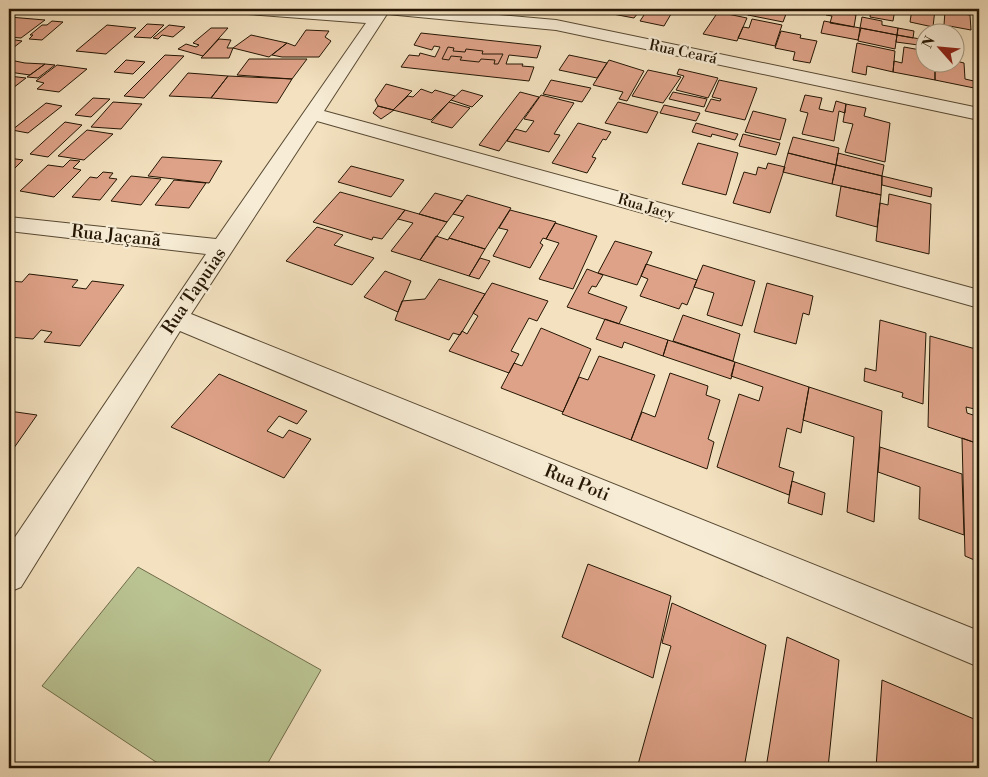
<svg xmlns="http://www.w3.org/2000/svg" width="988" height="777" font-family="'Libre Bodoni',serif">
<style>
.green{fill:#bac392;stroke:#706c4b}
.building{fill:#dea288;stroke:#251604}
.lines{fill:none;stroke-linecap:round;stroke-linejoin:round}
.street-casing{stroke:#584933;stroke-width:2}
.street{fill:#f7ecd5;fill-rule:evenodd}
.labels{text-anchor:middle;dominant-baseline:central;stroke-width:4.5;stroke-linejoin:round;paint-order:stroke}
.far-street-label{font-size:15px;fill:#251604;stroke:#f7ecd5}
.street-label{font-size:18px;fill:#251604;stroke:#f7ecd5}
</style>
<rect width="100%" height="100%" fill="#f3e1bf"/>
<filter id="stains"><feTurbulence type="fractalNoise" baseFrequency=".004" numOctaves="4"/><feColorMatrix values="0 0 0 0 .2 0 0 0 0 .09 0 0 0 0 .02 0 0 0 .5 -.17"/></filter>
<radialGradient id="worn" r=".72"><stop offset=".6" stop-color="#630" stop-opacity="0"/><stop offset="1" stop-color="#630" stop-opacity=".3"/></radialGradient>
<!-- green -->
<path class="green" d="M138,567L321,670L265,768H165L42,686Z"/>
<!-- building -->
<path class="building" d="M604,9H641L634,18L602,12Z
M648,9H674L664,26L640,21Z
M715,9H752L749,15Z
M752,9H757L786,14L783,22L748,15Z
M828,9H838L837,11L856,15L854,27L830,23L832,16L826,15Z
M871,9H895L893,21L870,17Z
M912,9H935L933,27L910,22Z
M945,11L970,15L971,30L944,25Z
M718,12L747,18L737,41L703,34Z
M9,17L45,20L21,38L9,37V31L11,29H9Z
M862,17L882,21V25L898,28L897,35L861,28L858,40L821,33L824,21L860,28Z
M752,19L782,25L775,46L738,38L743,27L749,28Z
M52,21L63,22L42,40L29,39L33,35H30L42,25H47Z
M147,24L164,25L151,38L134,37Z
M107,25L136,28L106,54L76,51Z
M169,25L185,27L173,37L162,35L158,39L153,38Z
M211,28H228L203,56L178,49L186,44L196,47L199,45L193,43Z
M860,28L897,35L895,49L858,41Z
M898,28L914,31L913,38L897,35Z
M306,30L329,31L325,37L331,41L319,57H282L272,55L287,43L295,46Z
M781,31L801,35L800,38L817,41L810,63L793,60L795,52L775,48Z
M421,33L541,46L537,58L509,55L506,64H523L522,66L534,67L529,81L401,67L409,55L419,56L420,53L435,57L440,47L434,46L432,50L414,45Z
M251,35L287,43L269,57L233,48Z
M897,35L926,40V46L896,42Z
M9,39L22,41L9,51Z
M219,39L231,40L227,48H233L229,58H201Z
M857,43L895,51L893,72L867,66L866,75L852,72Z
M448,47L454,48L453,51L465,52L466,49L483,51L482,54H503L498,64H494L495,60L481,59L479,62L460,60L462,57L451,56L449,60L442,59Z
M904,47L926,51V62H935V80L893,72L894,61L902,63Z
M165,55L184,56L144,98L124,96Z
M569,55L607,63L597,78L559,70Z
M249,59H307L292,79L237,75Z
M10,60L25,63L45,64L30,75L9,72Z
M126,60L145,62L133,74L114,72Z
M609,60L644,71L627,101L619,99L623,92L593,85Z
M956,61L964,63L965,79L978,82L979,89L935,80V62Z
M45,64L55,65L38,78L27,77Z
M57,65L87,69L59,92L37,89L44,83L36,81Z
M679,69L718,78L708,98L676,90L684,76L677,74Z
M648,70L681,77L663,103L632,96Z
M188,73L228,76L211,98L169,96Z
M9,76L26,78L9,91Z
M228,76L292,79L277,103L211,98Z
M551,80L591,88L582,102L543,94Z
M719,80L757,88L745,120L705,111L711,99L720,101L721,99L712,97Z
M386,84L412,91L393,110L378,106L375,100Z
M421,89L432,93L435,90L455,96L431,120L393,110L408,96L413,97Z
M462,90L483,96L472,107L451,100Z
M520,92L539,97L499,151L479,145Z
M673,92L707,99L704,107L669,99Z
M541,95L574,103L554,134L560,135L549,152L507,141L515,129L526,132L534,121L524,119Z
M805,95L822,98L819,109L833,112L836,101L846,104L845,113L839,111L834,141L802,134L808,113L800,111Z
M93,98L110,99L91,117L75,115Z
M113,102L142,104L121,129L91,127Z
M449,102L470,108L452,128L431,122Z
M618,102L658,112L647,133L605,123Z
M46,103L62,106L28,133L12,130Z
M846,104L866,108L864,116L890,123L885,162L845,152L853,124L843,122Z
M664,105L700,113L696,121L660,113Z
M378,106L394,110L381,119L373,113Z
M753,111L786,119L780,140L745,132Z
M65,122L82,125L48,157L30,154Z
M578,123L611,132L606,140L603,139L592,157L596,158L587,173L552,163Z
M696,123L738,134L735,140L712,134L711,137L692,132Z
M87,130L113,134L84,160L58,156Z
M743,134L780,143L776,155L739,146Z
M793,137L839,148L836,165L788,153Z
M698,143L738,153L726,195L682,184Z
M788,153L836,165L832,184L783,172Z
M838,153L884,165L882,176L836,165Z
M162,157L222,161L209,183L148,176Z
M9,158L23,160L9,174Z
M70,160L80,161L73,168L81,170L54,197L20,191L48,165L63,167Z
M768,163L785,167L770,213L733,203L744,172L756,175L758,167L766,169Z
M836,165L882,176L881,195L832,184Z
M351,166L404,180L391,197L338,182Z
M103,172L113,173L109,178L117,179L100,200L72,197L90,177L97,178Z
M131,176L161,179L141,205L111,201Z
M882,176L932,188L931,197L882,185Z
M174,180L206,183L189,208L155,205Z
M841,186L881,195L877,227L836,216Z
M340,192L405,210L382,239L373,237L372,240L313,222Z
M435,193L463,201L447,222L419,214Z
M889,194L931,204L929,254L876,241L880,203L888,205Z
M467,195L511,208L485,249L449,238L464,217L453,214Z
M405,210L447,222L420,260L391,251L413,223L398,219Z
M510,210L556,222L546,239L543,238L540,243L543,245L530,268L493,256L508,230L499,228Z
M555,223L597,236L573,289L539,279L559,243L546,239Z
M317,227L343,235L334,245L374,258L352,285L286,261Z
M436,236L448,240L449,238L485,249L469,276L420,260Z
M615,241L652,252L637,285L598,273Z
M480,258L490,261L479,279L469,276Z
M646,264L697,280L687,305L682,303L679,309L640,296L648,279L641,276Z
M703,265L755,281L742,326L707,315L714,293L694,287Z
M587,269L603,275L596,287L592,286L588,293L627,307L619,324L567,307Z
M385,271L411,281L398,312L364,297Z
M29,274L78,280L72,287L86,289L92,281L124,285L80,346L44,342L52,332L41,330L33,339L9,337V281L22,282Z
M439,279L485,294L460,335L453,333L449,340L395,320L402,301L425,299Z
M492,283L548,301L537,321L529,318L511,351L519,354L509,373L449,351L462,331L467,334L478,316L473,313Z
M767,283L813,296L809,315L803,313L796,344L754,332Z
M683,315L740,334L733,361L673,341Z
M605,319L668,340L663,356L624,342L622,348L596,339Z
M880,320L926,333L923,404L902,397L903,393L864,381L865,368L876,371Z
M541,328L591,349L563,412L501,388L514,363L522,366Z
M930,336L979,350V410L966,407L967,413L979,417V444L928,427Z
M668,340L735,362L731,379L663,356Z
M599,356L655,375L631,440L562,414L579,377L588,380Z
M735,362L809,387L801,433L787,428L779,467L794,472L789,495L717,467L739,394L759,401L763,387L731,376Z
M670,373L708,386L706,395L720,400L708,439L714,442L707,469L631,440L642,412L655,417Z
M219,374L307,411L297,424L279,416L267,431L283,438L289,430L311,439L284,478L171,427Z
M809,387L882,411L874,522L847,512L854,437L803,420Z
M9,411L37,415L9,455Z
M962,438L979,444V562L965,556Z
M880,447L962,474L964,535L919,519L920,487L878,472Z
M792,481L825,493L822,515L788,503Z
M588,564L671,596L653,678L562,637Z
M672,603L766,645L744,768H637L671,646L662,643Z
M787,637L839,660L828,768H766Z
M882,680L974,719L975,768H876Z"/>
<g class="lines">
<!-- street casing -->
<g class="street-casing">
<path id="street" d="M241,9H304L372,14L376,9H430L556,20L979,108V120L556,30L387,14L324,111L979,290V308L317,121L191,314L979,631V667L180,331L21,587L9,592V546L206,254L9,231V217L216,239L366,23L248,14L243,12Z"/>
</g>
<!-- street -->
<use href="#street" class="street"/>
</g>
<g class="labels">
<!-- far-street labels -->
<g class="far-street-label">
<text transform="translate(683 52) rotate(12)">Rua Ceará</text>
<text transform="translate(646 207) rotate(16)">Rua Jacy</text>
</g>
<!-- street labels -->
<g class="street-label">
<text transform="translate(116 236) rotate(6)">Rua Jaçanã</text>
<text transform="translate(194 291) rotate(-56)">Rua Tapuias</text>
<text transform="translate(577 483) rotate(22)">Rua Poti</text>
</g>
</g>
<!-- margin -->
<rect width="988" height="777" fill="none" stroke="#f3e1bf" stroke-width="30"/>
<rect x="10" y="10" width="968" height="757" fill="none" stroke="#251604" stroke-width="2.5"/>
<rect x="15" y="15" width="958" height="747" fill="none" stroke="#251604"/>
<!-- north arrow -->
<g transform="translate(940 48) rotate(297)"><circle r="24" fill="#f7ecd5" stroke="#a39681"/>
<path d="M0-4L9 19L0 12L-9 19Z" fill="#8f2418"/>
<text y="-8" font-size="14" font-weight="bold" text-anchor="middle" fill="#251604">N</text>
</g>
<rect width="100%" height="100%" filter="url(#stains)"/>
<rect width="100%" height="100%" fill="url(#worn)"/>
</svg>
